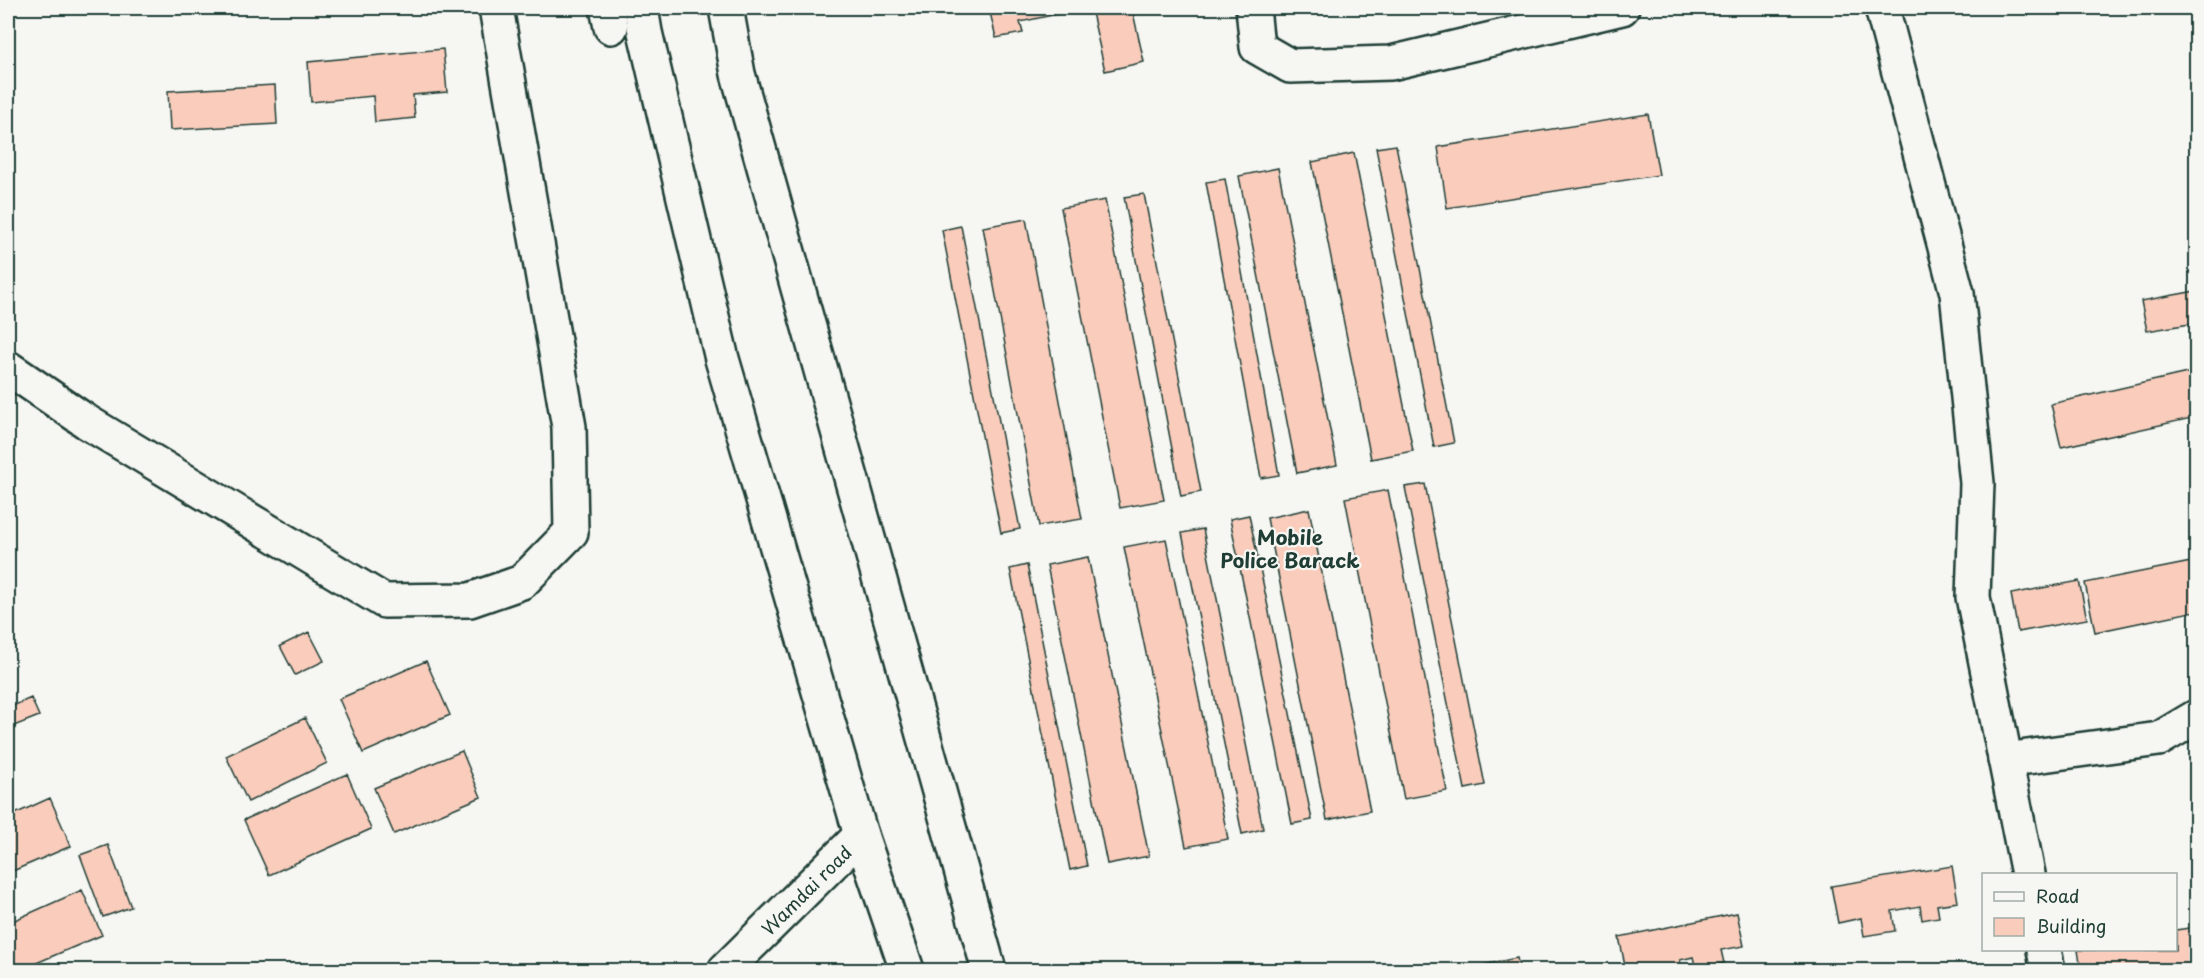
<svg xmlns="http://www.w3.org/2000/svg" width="2204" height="978" font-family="'Playpen Sans',sans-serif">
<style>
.building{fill:#f9ccbc;stroke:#1f3d34;stroke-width:1.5}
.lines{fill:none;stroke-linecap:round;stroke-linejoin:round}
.minor-casing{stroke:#1f3d34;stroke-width:38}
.minor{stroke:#f6f6f2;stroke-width:33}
.labels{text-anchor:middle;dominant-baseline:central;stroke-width:4.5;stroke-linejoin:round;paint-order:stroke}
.street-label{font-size:18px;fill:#1f3d34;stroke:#f6f6f2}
.neighbourhood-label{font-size:20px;font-weight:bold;fill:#1f3d34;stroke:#f6f6f2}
</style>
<rect width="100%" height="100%" fill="#f6f6f2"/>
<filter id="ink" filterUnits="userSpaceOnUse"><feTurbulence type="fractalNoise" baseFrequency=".0167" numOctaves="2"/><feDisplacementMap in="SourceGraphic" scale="12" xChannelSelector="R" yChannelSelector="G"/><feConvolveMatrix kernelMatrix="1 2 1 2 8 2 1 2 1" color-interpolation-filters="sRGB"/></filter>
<g filter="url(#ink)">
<!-- building -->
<path class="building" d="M989,8H1085L1020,22L1023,33L996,38Z
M1091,8H1132L1144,62L1105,71Z
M443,49L447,92L413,95L415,118L375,122L373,96L311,102L308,62Z
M275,85L277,124L170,130L168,91Z
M1648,114L1659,175L1447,208L1438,147Z
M1396,145L1454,443L1434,447L1376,148Z
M1354,153L1413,451L1371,459L1312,162Z
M1278,168L1337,465L1297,473L1239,176Z
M1225,179L1279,475L1261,478L1206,182Z
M1144,194L1201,492L1181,496L1124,197Z
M1105,200L1164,500L1120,508L1061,208Z
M1026,219L1082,519L1039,526L983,227Z
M961,226L1020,529L1001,533L942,230Z
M2196,291V323L2147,331L2141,301Z
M2196,371V417L2061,447L2051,404Z
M1425,484L1485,785L1465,789L1405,487Z
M1388,490L1447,791L1404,799L1345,498Z
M1309,509L1370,811L1327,820L1267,518Z
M1249,515L1312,820L1292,824L1230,519Z
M1203,529L1263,829L1242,834L1182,533Z
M1166,539L1228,839L1186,847L1124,547Z
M1088,557L1149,856L1107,864L1047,565Z
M2196,561V611L2095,632L2085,583Z
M1027,565L1087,866L1070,870L1010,569Z
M2079,581L2087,619L2018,632L2011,594Z
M309,632L324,661L295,675L280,646Z
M426,661L450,715L363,753L339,699Z
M31,698L39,716L9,728L8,708Z
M305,718L327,763L248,802L226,756Z
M462,751L481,797L394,834L374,788Z
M347,774L371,829L269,875L244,820Z
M50,798L71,846L8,873V817Z
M108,845L131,907L103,917L80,855Z
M1952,866L1958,902L1937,905L1939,917L1922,920L1920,906L1892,911L1895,931L1864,936L1861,918L1838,923L1831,886Z
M82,890L102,935L20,970H8V923Z
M1737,913L1744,946L1721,950L1724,963L1696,969L1693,957L1680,960L1682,970H1650L1649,967L1626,970L1619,937Z
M2196,927V970H2081L2078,950H2176V930Z
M1517,958L1520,970H1459Z"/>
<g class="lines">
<!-- minor casing -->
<g class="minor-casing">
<g id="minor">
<path d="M607,8L611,27"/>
<path d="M641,8L645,32L722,359L861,835L907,970"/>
<path d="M726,8L738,74L989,970"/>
<path d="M1253,8L1257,47L1290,66L1391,63L1622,8"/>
<path d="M1882,8L1957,293L1977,483L1973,597L2028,874"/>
<path d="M8,368L87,422L384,601L470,600L522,582L571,532L569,427L496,8"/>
<path d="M2005,760L2159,739L2196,717"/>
<path d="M2044,950L2048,970"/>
<path id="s1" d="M725,970L861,835"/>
</g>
</g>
<!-- minor -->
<use href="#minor" class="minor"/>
</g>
</g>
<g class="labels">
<!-- street labels -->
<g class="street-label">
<text stroke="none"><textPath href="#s1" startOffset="114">Wamdai road</textPath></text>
</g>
<!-- neighbourhood labels -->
<g class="neighbourhood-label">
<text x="1290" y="537">Mobile<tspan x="1290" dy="23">Police Barack</tspan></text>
</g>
</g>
<!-- margin -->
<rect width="2204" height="978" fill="none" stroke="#f6f6f2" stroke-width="30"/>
<rect x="15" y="15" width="2174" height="948" fill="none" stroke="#1f3d34" stroke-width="2" filter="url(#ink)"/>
<!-- legend -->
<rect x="1982" y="873" width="195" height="78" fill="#f6f6f2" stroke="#a0aca6" stroke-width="1.5"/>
<rect x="1994" y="892" width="30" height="9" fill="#f6f6f2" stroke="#a0aca6" stroke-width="1.5"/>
<text x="2036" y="903" font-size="18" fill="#1f3d34">Road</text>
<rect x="1994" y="918" width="30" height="18" fill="#f9ccbc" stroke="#a0aca6" stroke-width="1.5"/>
<text x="2036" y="933" font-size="18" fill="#1f3d34">Building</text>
</svg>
